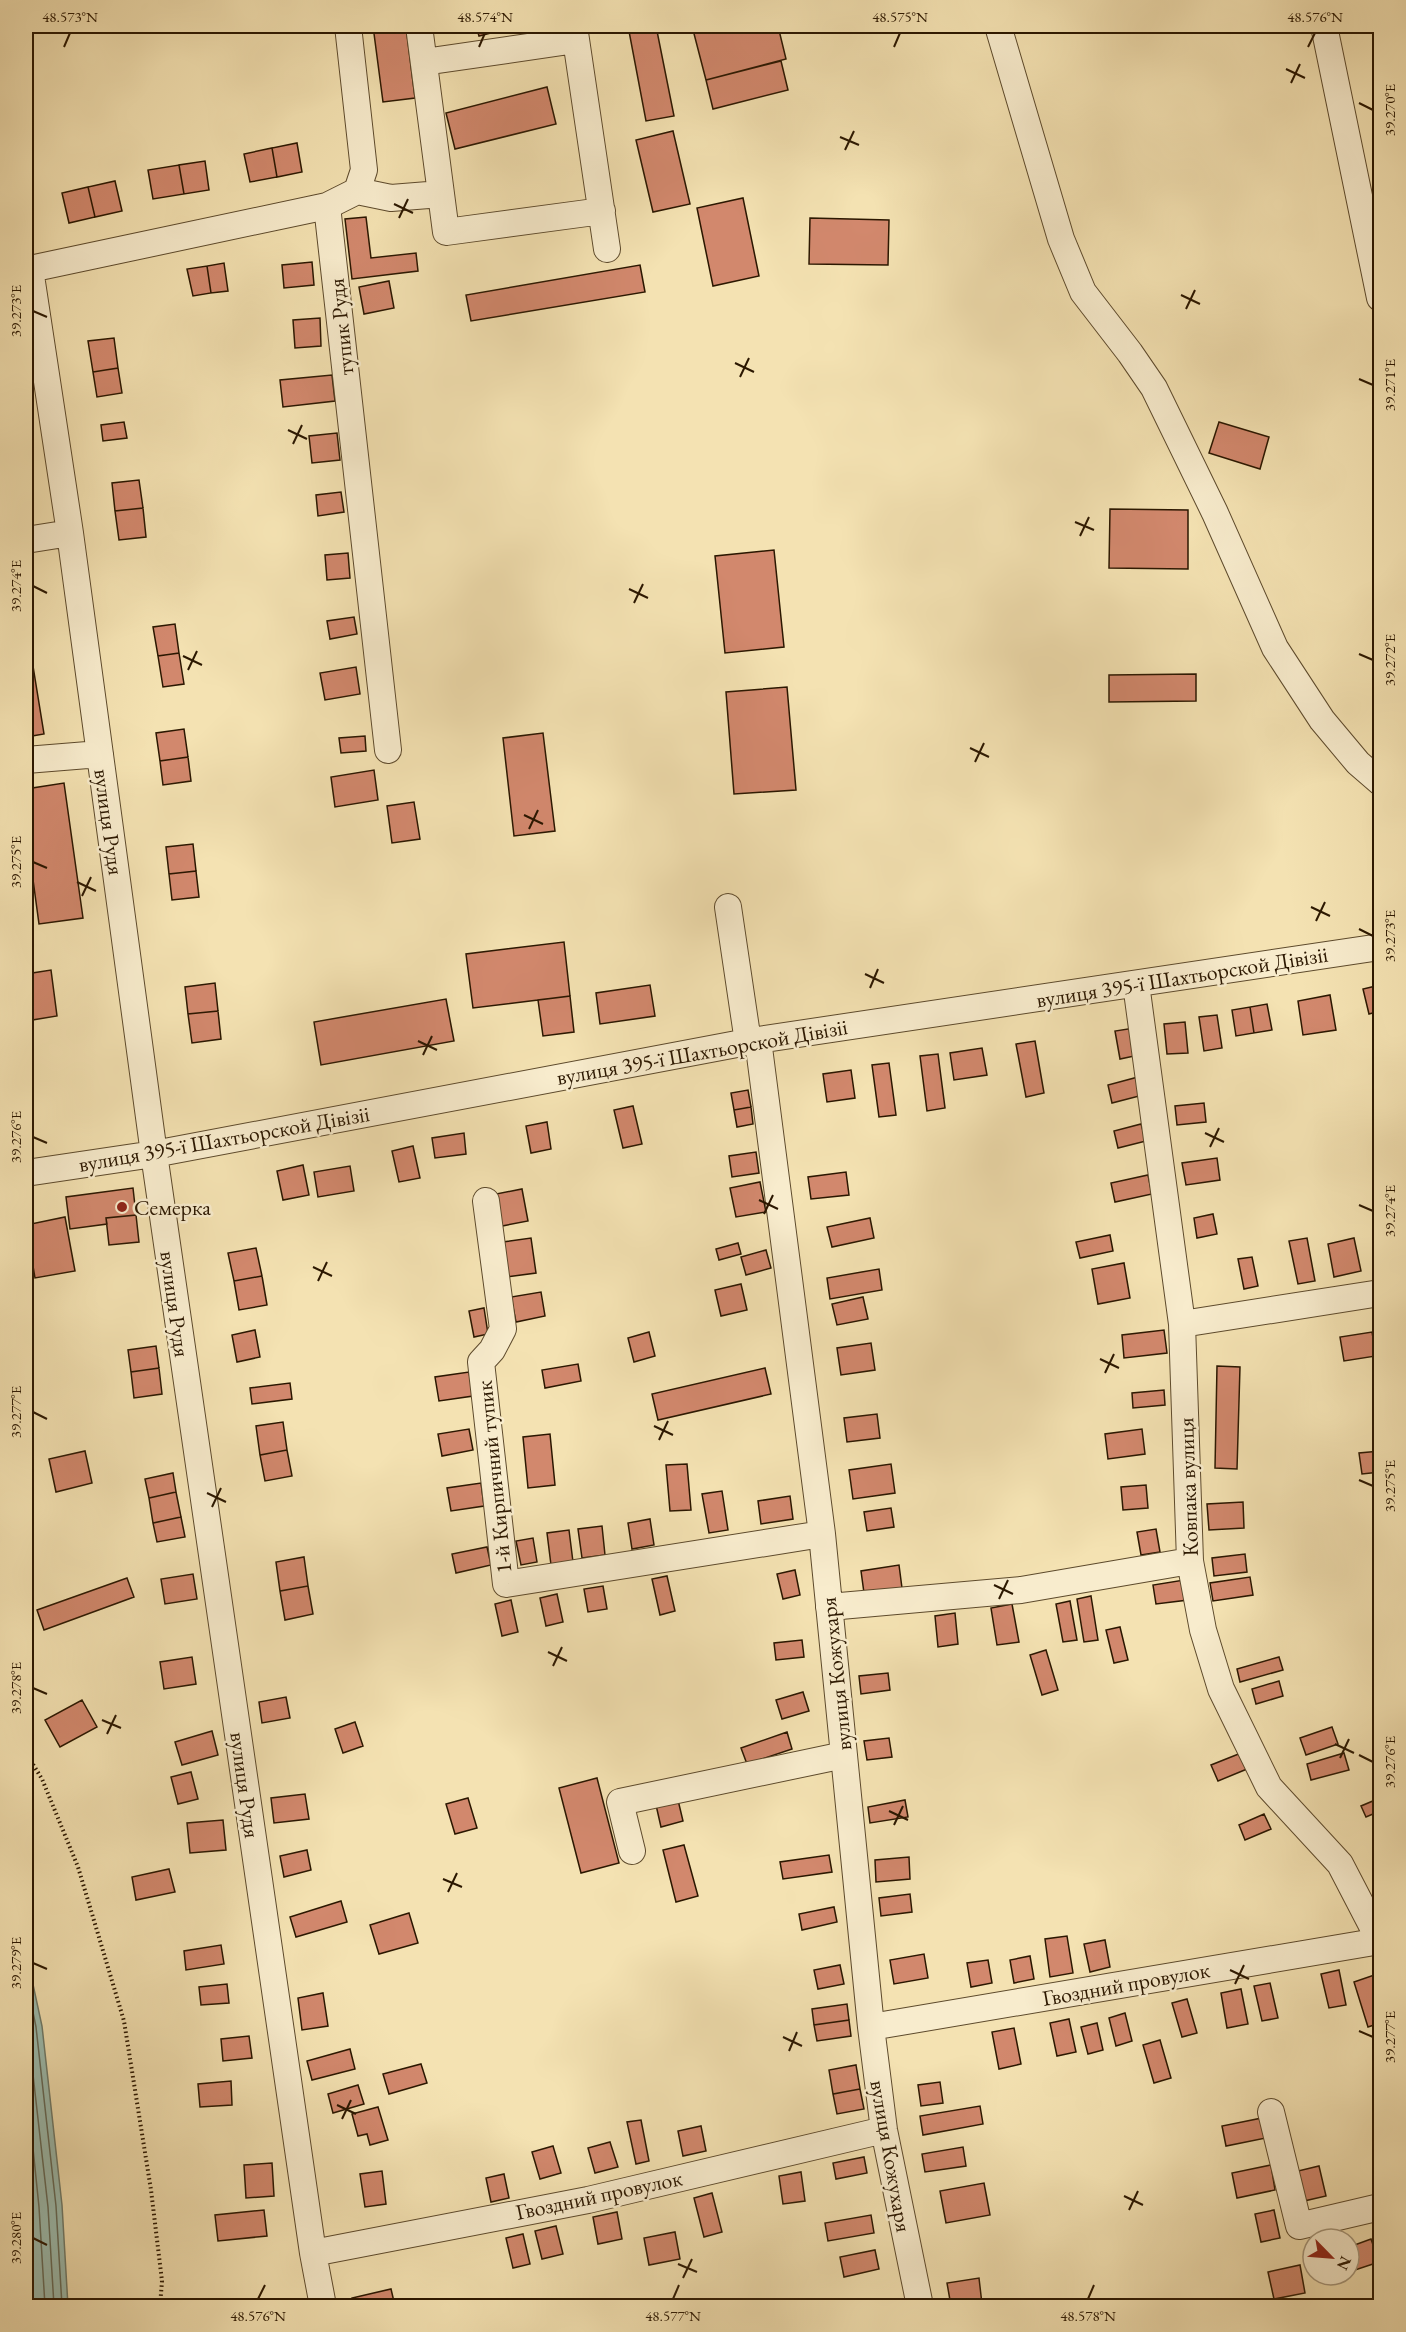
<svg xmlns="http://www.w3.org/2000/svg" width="1406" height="2332" font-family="'EB Garamond',serif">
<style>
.water{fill:#9cbdb0;stroke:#6f7b6a;stroke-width:1.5}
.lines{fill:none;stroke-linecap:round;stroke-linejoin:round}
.shore{stroke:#646a58;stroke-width:1.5}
.building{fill:#d2886d;stroke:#2b1700;stroke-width:1.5}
.minor-casing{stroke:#5d4a2c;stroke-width:28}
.path{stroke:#2b1700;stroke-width:4;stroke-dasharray:1.5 3;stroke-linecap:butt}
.minor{stroke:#f8eccd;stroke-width:26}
.ticks{fill:none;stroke:#2b1700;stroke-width:2}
.poi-dot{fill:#8f2418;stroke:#f8eccd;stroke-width:2}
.labels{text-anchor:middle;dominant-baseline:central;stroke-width:5;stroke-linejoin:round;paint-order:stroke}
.street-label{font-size:22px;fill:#2b1700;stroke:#f8eccd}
.poi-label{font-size:22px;fill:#2b1700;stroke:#f8eccd;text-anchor:start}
.neatline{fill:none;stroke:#2b1700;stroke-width:2}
.ticks-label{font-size:15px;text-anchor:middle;fill:#2b1700}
</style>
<rect width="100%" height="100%" fill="#f4e2b2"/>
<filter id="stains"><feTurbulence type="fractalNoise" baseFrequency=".00333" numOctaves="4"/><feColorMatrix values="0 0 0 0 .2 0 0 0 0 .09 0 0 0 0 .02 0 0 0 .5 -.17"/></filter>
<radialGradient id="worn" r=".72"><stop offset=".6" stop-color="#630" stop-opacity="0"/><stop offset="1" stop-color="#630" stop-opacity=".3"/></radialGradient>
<!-- water -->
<path class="water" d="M26,1952L42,2026L62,2205L68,2306H27L26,2281Z"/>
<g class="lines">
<!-- shore -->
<path class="shore" d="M26,1978L36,2027L56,2206L62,2306
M26,2013L48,2207L54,2306
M26,2080L39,2207L45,2306"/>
</g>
<!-- building -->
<path class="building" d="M373,26H406L415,98L383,102Z
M476,26H518L479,36Z
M628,26H656L674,116L646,121Z
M692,26H778L786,59L706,80Z
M781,61L788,90L713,109L706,80Z
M547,87L556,124L455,149L446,113Z
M673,131L690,204L653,212L636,140Z
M297,143L302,172L277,177L272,148Z
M272,148L277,177L250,182L244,154Z
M205,161L209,190L184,194L179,165Z
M179,165L184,194L153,199L148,170Z
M115,181L122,211L95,217L88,187Z
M88,187L95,217L69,223L62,193Z
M743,198L759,276L713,286L697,208Z
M366,217L371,258L416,253L418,271L352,279L345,219Z
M810,218L889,220L888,265L809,264Z
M312,262L314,285L284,288L282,265Z
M224,263L228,291L211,293L207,266Z
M640,265L645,292L471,321L466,295Z
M207,266L211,293L193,296L187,269Z
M389,281L394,308L364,314L359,287Z
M320,318L321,346L295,348L293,320Z
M114,338L118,368L93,372L88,341Z
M118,368L122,393L97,397L93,372Z
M332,375L335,401L283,407L280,380Z
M124,422L127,438L103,441L101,425Z
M1219,422L1269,437L1260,469L1209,453Z
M337,433L340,460L312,463L309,436Z
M139,480L143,508L115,511L112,483Z
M341,492L344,512L318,516L316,495Z
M143,508L146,537L119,540L115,511Z
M1110,509L1188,510V569L1109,568Z
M774,550L784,647L725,653L715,556Z
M348,553L350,578L327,580L325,555Z
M354,617L357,634L330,639L327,621Z
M26,623L44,734L26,737Z
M175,624L179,653L158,656L153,627Z
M179,653L184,684L163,687L158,656Z
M356,667L360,694L325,700L320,673Z
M1196,674V701L1109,702V675Z
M787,687L796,790L734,794L726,692Z
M184,729L188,757L160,761L156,733Z
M543,733L555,831L514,836L503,738Z
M365,736L366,751L341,753L339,738Z
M188,757L191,781L163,785L160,761Z
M374,770L378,800L335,807L331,777Z
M64,783L83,918L39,924L26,828V789Z
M414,802L420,839L392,843L387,806Z
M193,844L196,871L169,874L166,847Z
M196,871L199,897L172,900L169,874Z
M564,942L570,996L473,1008L466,954Z
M51,970L57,1016L26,1021V974Z
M215,983L218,1011L188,1014L185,987Z
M650,985L655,1016L600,1024L596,993Z
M1380,985V1011L1369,1014L1363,989Z
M1330,995L1336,1030L1303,1035L1298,1001Z
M570,996L574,1032L543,1036L538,1000Z
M446,999L454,1041L321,1065L314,1022Z
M1267,1004L1272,1030L1254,1033L1250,1007Z
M1250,1007L1254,1033L1236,1036L1232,1010Z
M218,1011L221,1039L192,1043L188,1014Z
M1217,1015L1222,1048L1204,1051L1199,1017Z
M1185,1022L1188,1053L1167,1054L1164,1024Z
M1134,1028L1139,1055L1120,1059L1115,1031Z
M1035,1041L1044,1093L1026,1097L1016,1044Z
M982,1048L987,1075L954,1080L950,1053Z
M938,1054L945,1108L927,1111L920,1056Z
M889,1063L896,1115L879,1117L872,1065Z
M851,1070L855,1098L827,1102L823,1074Z
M1138,1077L1143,1095L1112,1103L1108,1085Z
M748,1090L751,1107L734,1110L731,1093Z
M1204,1103L1206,1122L1177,1125L1175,1106Z
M633,1106L642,1144L623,1148L614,1110Z
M751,1107L753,1124L737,1127L734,1110Z
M547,1122L551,1149L531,1153L526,1126Z
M1141,1124L1146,1141L1118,1148L1114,1131Z
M464,1133L466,1154L435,1158L432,1138Z
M413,1146L420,1178L399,1182L392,1151Z
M756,1152L759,1173L732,1177L729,1156Z
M1217,1158L1220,1180L1186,1185L1182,1163Z
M303,1165L309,1195L283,1200L277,1171Z
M350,1166L354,1191L318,1197L314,1172Z
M846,1172L849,1195L811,1199L808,1177Z
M1148,1175L1152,1194L1115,1202L1111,1183Z
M760,1182L766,1212L736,1217L730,1188Z
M133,1188L136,1215L106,1218L107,1224L70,1229L66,1197Z
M522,1189L528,1221L502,1226L496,1194Z
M1213,1214L1217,1234L1197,1238L1194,1218Z
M136,1215L139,1242L109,1245L106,1218Z
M65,1217L75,1271L35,1278L26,1225Z
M870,1218L874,1238L832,1247L827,1227Z
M1110,1235L1113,1251L1080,1258L1076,1242Z
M531,1238L536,1273L507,1277L503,1242Z
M1307,1238L1315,1281L1298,1284L1289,1241Z
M1354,1238L1361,1271L1334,1277L1328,1244Z
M738,1243L741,1254L719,1260L716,1249Z
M256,1248L262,1276L234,1281L228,1253Z
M766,1250L771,1268L746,1275L741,1257Z
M1252,1257L1258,1286L1244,1289L1238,1259Z
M1124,1263L1130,1298L1098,1304L1092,1269Z
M879,1269L882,1290L830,1299L827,1278Z
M262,1276L267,1305L239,1310L234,1281Z
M741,1284L747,1310L721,1316L715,1290Z
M541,1292L545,1316L516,1322L511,1297Z
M863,1297L868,1319L837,1325L832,1304Z
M484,1308L488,1334L474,1337L469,1311Z
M255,1330L260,1357L237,1362L232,1335Z
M1164,1330L1167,1353L1124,1358L1122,1335Z
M649,1332L655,1356L634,1362L628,1338Z
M1372,1332L1376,1356L1344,1361L1340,1337Z
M1380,1333V1386L1373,1334Z
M27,1335L33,1357L26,1359V1336Z
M871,1343L875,1370L841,1375L837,1348Z
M156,1346L159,1368L131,1372L128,1350Z
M578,1364L581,1381L545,1388L542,1370Z
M1217,1366L1240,1367L1237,1469L1215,1468Z
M159,1368L162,1394L134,1398L131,1372Z
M765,1368L771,1394L658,1420L652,1394Z
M469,1372L473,1396L439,1401L435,1377Z
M290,1383L292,1399L252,1404L250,1388Z
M1164,1390L1165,1405L1133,1408L1132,1393Z
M877,1414L880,1438L847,1442L844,1418Z
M283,1422L287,1450L260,1455L256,1426Z
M469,1429L473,1450L442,1456L438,1434Z
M1142,1429L1145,1454L1108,1459L1105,1434Z
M550,1434L555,1485L528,1488L523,1437Z
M287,1450L292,1476L265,1481L260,1455Z
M85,1451L92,1483L56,1492L49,1459Z
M1380,1451V1472L1362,1474L1359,1453Z
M687,1464L691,1510L670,1511L666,1465Z
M891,1464L895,1493L853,1499L849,1470Z
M173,1473L176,1492L149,1498L145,1479Z
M481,1483L484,1506L451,1511L447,1488Z
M1146,1485L1148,1508L1123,1510L1121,1487Z
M722,1491L728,1530L709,1533L702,1494Z
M176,1492L181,1517L153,1523L149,1498Z
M790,1496L793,1519L761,1524L758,1501Z
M1243,1502L1244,1528L1209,1530L1207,1504Z
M891,1508L894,1527L867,1531L864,1512Z
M181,1517L185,1537L157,1542L153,1523Z
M650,1519L654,1545L632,1549L628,1523Z
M602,1526L605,1555L582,1558L578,1529Z
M1156,1529L1160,1552L1141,1555L1137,1532Z
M569,1530L573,1562L551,1565L547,1533Z
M533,1538L537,1562L521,1565L516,1541Z
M487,1547L491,1565L456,1573L452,1554Z
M1245,1554L1247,1572L1214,1576L1212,1558Z
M304,1557L308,1586L280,1591L276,1562Z
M899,1565L902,1588L864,1593L861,1571Z
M795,1570L800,1595L783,1599L777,1574Z
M193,1574L197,1599L165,1604L161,1579Z
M667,1576L675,1611L660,1615L652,1579Z
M1250,1577L1253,1595L1213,1601L1210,1583Z
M127,1578L134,1597L44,1630L37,1610Z
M1184,1580L1188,1600L1156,1604L1153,1585Z
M308,1586L313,1614L285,1620L280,1591Z
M603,1586L607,1609L588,1612L584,1589Z
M557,1594L563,1622L546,1626L540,1598Z
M1091,1596L1098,1640L1084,1642L1077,1599Z
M511,1600L518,1632L502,1636L495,1604Z
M1070,1601L1077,1640L1063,1642L1056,1604Z
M1012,1604L1019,1642L997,1645L991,1608Z
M955,1613L958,1644L938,1647L935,1616Z
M1120,1627L1128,1660L1114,1663L1106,1630Z
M802,1640L804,1657L776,1660L774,1643Z
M1046,1650L1058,1690L1042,1695L1030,1655Z
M192,1657L196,1684L164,1689L160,1662Z
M1279,1657L1283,1670L1240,1682L1237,1669Z
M888,1673L890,1690L861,1694L859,1676Z
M1279,1681L1283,1696L1256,1704L1252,1689Z
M803,1692L809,1711L782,1719L776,1700Z
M286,1697L290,1718L262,1723L259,1702Z
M82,1700L97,1727L60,1747L45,1720Z
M355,1722L363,1746L343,1753L335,1729Z
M1332,1727L1338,1744L1306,1755L1300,1738Z
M212,1731L218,1755L182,1765L175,1742Z
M787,1732L792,1749L747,1764L741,1748Z
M889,1738L892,1757L867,1760L864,1741Z
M1241,1753L1247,1769L1218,1781L1211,1765Z
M1344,1753L1349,1770L1311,1780L1307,1764Z
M191,1772L198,1799L178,1804L171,1777Z
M597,1778L619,1863L581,1873L559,1788Z
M305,1794L309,1819L274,1823L271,1798Z
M468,1798L477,1828L455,1834L446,1804Z
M1380,1798V1811L1366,1817L1361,1806Z
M678,1800L683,1821L661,1827L656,1805Z
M905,1800L908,1817L870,1823L868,1807Z
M1264,1814L1271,1829L1245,1840L1239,1825Z
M223,1820L226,1850L190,1853L187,1823Z
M684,1845L698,1896L676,1902L663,1850Z
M307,1850L311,1870L284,1877L280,1856Z
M829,1855L832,1872L783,1879L780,1862Z
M909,1857L910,1879L876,1882L875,1860Z
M169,1869L175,1892L136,1900L132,1877Z
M910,1894L912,1912L881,1916L879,1898Z
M341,1901L347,1922L296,1937L290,1917Z
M834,1907L837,1922L802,1930L799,1914Z
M409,1913L418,1943L379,1954L370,1925Z
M1067,1936L1073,1973L1050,1977L1045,1939Z
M1105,1940L1110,1967L1090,1972L1084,1944Z
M221,1945L224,1964L186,1970L184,1951Z
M924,1954L928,1978L894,1984L890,1960Z
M1030,1956L1034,1979L1014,1983L1010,1960Z
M988,1960L992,1983L971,1987L967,1963Z
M840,1965L844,1984L818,1989L814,1970Z
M1339,1970L1346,2005L1329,2008L1321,1974Z
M1380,1973V2023L1368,2027L1354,1982Z
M1270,1983L1278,2018L1262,2021L1254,1986Z
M227,1984L229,2003L201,2005L199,1987Z
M1241,1989L1248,2024L1227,2028L1221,1993Z
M323,1993L328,2026L302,2030L298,1998Z
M1187,1999L1197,2033L1182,2037L1172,2003Z
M847,2004L849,2020L814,2025L812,2009Z
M1125,2013L1132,2041L1116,2046L1109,2018Z
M1069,2019L1076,2052L1057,2056L1050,2023Z
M849,2020L851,2036L817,2041L814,2025Z
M1097,2023L1103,2050L1088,2054L1081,2027Z
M1014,2028L1021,2064L999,2069L992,2032Z
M249,2036L252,2058L223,2061L221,2039Z
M1160,2040L1171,2078L1154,2083L1143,2045Z
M350,2049L355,2069L312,2080L307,2061Z
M421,2064L427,2083L389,2094L383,2074Z
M856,2065L860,2089L833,2094L829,2070Z
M231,2081L232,2105L200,2107L198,2084Z
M940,2082L943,2103L921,2106L918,2085Z
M358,2085L364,2104L333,2113L328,2094Z
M860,2089L864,2109L837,2114L833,2094Z
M980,2106L983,2124L923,2135L920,2116Z
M378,2107L388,2140L370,2145L367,2134L358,2136L352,2114Z
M1262,2118L1266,2138L1226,2146L1222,2126Z
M641,2120L649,2161L636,2164L627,2122Z
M701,2126L706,2151L683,2156L678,2131Z
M610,2142L618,2167L595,2173L588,2148Z
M553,2146L561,2173L540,2179L532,2152Z
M963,2147L966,2166L925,2172L922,2154Z
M864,2157L867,2173L836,2179L833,2163Z
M272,2163L274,2196L246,2198L244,2165Z
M1271,2165L1275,2190L1237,2198L1232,2173Z
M1319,2166L1326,2196L1304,2201L1298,2171Z
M382,2171L386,2204L365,2207L360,2174Z
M801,2172L805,2201L783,2204L779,2176Z
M504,2174L509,2198L491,2202L486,2178Z
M984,2183L990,2215L946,2223L940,2191Z
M712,2193L722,2232L704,2237L694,2198Z
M264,2210L267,2236L218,2241L215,2215Z
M1274,2210L1280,2238L1261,2242L1255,2214Z
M617,2212L622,2239L598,2244L593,2217Z
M871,2215L874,2233L828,2241L825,2223Z
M556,2226L563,2254L542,2259L535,2231Z
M675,2232L680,2259L649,2265L644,2238Z
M523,2234L530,2264L513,2268L506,2238Z
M1371,2239L1379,2262L1349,2272V2247Z
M875,2250L879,2269L844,2277L840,2257Z
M1300,2265L1305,2293L1274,2299L1268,2272Z
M979,2278L982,2304L951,2306L947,2283Z
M391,2289L395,2306H354L352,2298Z
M884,2302L885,2306H859Z"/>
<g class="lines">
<!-- minor casing -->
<g class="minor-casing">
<path id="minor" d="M419,26L446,232L602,211
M574,26L607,249
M998,26L1061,239L1083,292L1130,353L1154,388L1215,513L1275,648L1322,720L1358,763L1380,782
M1324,26L1380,298
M424,62L576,40
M357,191L391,198L441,194
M327,206L357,191L364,170L348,26
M30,269L327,206L388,750
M26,270L30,269L70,533L154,1154L313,2253L323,2306
M26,540L70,533
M26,760L100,754
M728,907L748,1042
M1136,984L1182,1324L1190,1561L1203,1630L1221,1689L1269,1787L1340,1864L1380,1941
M758,1040L822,1534L871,2027L884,2130L920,2306
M26,1173L154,1154L758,1040L1380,947
M486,1201L503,1329L492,1350L481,1362L506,1584L822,1534
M1182,1324L1380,1293
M829,1607L1021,1590L1190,1561
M632,1851L620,1802L844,1755
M871,2027L1380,1941
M1271,2112L1299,2226L1380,2207
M313,2253L588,2200L884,2130"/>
</g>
<!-- path -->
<path class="path" d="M26,1753L42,1779L78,1867L124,2021L151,2190L162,2281L160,2306"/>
<!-- minor -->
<use href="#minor" class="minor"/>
</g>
<!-- ticks -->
<path class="ticks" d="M64,47L70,33M479,47L485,33M894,47L900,33M1308,47L1315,33M1286,69L1305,78M1291,83L1300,64M1359,103L1373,110M840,137L859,145M845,150L854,131M394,204L413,213M399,218L408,199M1181,295L1200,304M1186,309L1195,290M33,311L47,317M735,363L754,372M740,377L749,358M1359,379L1373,385M288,430L307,439M293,444L302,425M1075,522L1094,530M1080,536L1089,517M33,586L47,593M629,589L648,598M634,603L643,584M1359,654L1373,660M183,656L202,665M188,670L197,651M970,748L989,757M975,762L984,743M524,815L543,824M529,829L538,810M33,862L47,868M77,882L96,891M82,896L91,877M1311,907L1330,916M1316,921L1325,902M1359,929L1373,936M865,974L884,983M870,988L878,969M418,1041L437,1050M423,1055L432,1036M1205,1133L1224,1142M33,1137L47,1143M1210,1147L1219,1128M759,1200L778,1209M1359,1205L1373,1211M764,1214L773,1195M313,1267L332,1276M318,1281L327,1262M1100,1359L1119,1368M1105,1373L1114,1354M33,1412L47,1419M654,1426L673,1435M659,1440L668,1421M1359,1480L1373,1486M207,1493L226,1502M212,1507L221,1488M994,1585L1013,1594M999,1599L1008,1580M548,1652L567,1661M553,1666L562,1647M33,1688L47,1694M102,1720L121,1728M107,1734L116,1715M1335,1744L1354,1753M1359,1755L1373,1762M1340,1758L1349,1739M889,1811L908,1820M894,1825L903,1806M443,1879L462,1887M448,1892L457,1873M33,1963L47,1969M1230,1970L1249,1979M1235,1984L1244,1965M1359,2031L1373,2037M783,2037L802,2046M789,2051L797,2032M337,2105L356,2114M342,2119L351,2100M1124,2196L1143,2205M1129,2210L1138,2191M33,2238L47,2245M678,2264L697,2272M683,2278L692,2259M258,2299L265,2285M673,2299L679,2285M1088,2299L1094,2285"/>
<!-- markers -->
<circle class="poi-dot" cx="122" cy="1207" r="6"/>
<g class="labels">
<!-- street labels -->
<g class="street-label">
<text transform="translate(341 327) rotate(-96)">тупик Рудя</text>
<text transform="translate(109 822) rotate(82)">вулиця Рудя</text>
<text transform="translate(1182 977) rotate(-9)">вулиця 395-ї Шахтьорской Дівізіі</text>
<text transform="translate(702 1052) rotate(-10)">вулиця 395-ї Шахтьорской Дівізіі</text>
<text transform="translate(224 1139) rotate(-10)">вулиця 395-ї Шахтьорской Дівізіі</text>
<text transform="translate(175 1304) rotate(82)">вулиця Рудя</text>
<text transform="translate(494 1477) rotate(-96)">1-й Кирпичний тупик</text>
<text transform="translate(1188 1487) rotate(-92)">Ковпака вулиця</text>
<text transform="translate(836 1674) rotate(-96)">вулиця Кожухаря</text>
<text transform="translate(245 1785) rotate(82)">вулиця Рудя</text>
<text transform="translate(1126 1984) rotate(-10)">Гвоздний провулок</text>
<text transform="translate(891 2156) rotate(80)">вулиця Кожухаря</text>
<text transform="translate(599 2195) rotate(-12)">Гвоздний провулок</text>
</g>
<!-- poi labels -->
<g class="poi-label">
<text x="134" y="1207">Семерка</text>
</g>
</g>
<!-- margin -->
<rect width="1406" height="2332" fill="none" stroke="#f4e2b2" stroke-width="66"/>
<!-- north arrow -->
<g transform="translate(1331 2257) rotate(115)"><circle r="28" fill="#f8eccd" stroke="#a6977b" stroke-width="1.5"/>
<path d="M0-4.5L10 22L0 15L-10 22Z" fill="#8f2418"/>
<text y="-9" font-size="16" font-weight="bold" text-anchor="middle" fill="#2b1700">N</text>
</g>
<rect x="33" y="33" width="1340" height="2266" class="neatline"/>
<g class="ticks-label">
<text x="70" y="22">48.573°N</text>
<text x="485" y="22">48.574°N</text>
<text x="900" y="22">48.575°N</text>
<text x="1315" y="22">48.576°N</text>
<text transform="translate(1390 110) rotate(-90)" y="5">39.270°E</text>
<text transform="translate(16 311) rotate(-90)" y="5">39.273°E</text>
<text transform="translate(1390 385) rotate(-90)" y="5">39.271°E</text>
<text transform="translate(16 586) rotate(-90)" y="5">39.274°E</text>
<text transform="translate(1390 660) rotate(-90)" y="5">39.272°E</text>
<text transform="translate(16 862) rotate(-90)" y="5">39.275°E</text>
<text transform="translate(1390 936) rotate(-90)" y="5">39.273°E</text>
<text transform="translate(16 1137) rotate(-90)" y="5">39.276°E</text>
<text transform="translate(1390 1211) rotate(-90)" y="5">39.274°E</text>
<text transform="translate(16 1412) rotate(-90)" y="5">39.277°E</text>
<text transform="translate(1390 1486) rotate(-90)" y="5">39.275°E</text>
<text transform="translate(16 1688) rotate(-90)" y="5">39.278°E</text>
<text transform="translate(1390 1762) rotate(-90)" y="5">39.276°E</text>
<text transform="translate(16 1963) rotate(-90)" y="5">39.279°E</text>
<text transform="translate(1390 2037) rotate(-90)" y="5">39.277°E</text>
<text transform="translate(16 2238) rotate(-90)" y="5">39.280°E</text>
<text x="258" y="2321">48.576°N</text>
<text x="673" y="2321">48.577°N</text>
<text x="1088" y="2321">48.578°N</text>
</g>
<rect width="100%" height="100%" filter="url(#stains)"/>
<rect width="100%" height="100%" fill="url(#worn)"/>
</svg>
